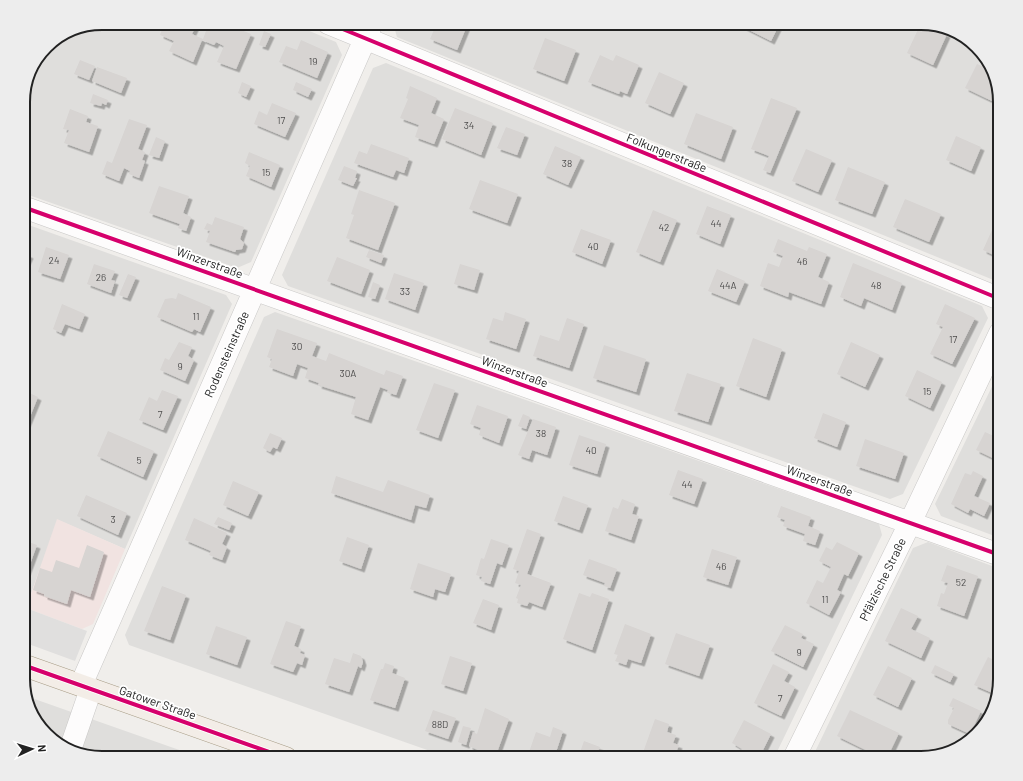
<svg xmlns="http://www.w3.org/2000/svg" width="1023" height="781" font-family="Barlow,sans-serif">
<style>
.residential{fill:#dfdedc}
.commercial{fill:#f1e3e1}
.parking{fill:#e0dfde}
.building{fill:#d7d4d2;filter:url(#shadow)}
.lines{fill:none;stroke-linecap:round;stroke-linejoin:round}
.minor-casing{stroke:#c9c8c7;stroke-width:23}
.major-casing{stroke:#a79c86;stroke-width:23}
.minor{stroke:#fdfcfc;stroke-width:22}
.major{stroke:#f3ede7;stroke-width:22}
.cycleway-casing{stroke:#fff;stroke-width:6}
.cycleway{stroke:#d6006c;stroke-width:4}
.labels{text-anchor:middle;dominant-baseline:central;stroke-width:3.5;stroke-linejoin:round;paint-order:stroke}
.number-label{font-size:10px;fill:#4f4e4e}
.street-label{font-size:12px;fill:#222;stroke:#fff}
.rim{fill:none;stroke:#222;stroke-width:2}
</style>
<defs>
<filter id="shadow"><feDropShadow dx="3.5" dy="3.5" stdDeviation="0" flood-color="#0004"/></filter>
</defs>
<rect width="100%" height="100%" fill="#f0eeeb"/>
<!-- residential -->
<path class="residential" d="M102,23H290L336,42L342,55L251,262L237,268L23,193V97L31,67L50,43L72,29Z
M393,23H921L969,39L992,67L1000,102V279L996,281L397,37Z
M386,63L982,306L988,318L903,494L890,499L288,286L282,275L373,68Z
M23,223L226,295L232,304L125,549L58,520L26,608H23Z
M275,312L879,524L882,535L774,758H450L129,645L125,635L264,317Z
M1000,370V538L941,516L935,504Z
M928,542L1000,569V679L984,727L956,750L921,758H812L913,548Z
M26,696L202,758H102L54,742L31,714Z"/>
<!-- commercial -->
<path class="commercial" d="M57,519L125,549L93,624L82,629L26,608Z"/>
<!-- parking -->
<path class="parking" d="M26,608L87,631L75,661L23,642V616Z"/>
<!-- building -->
<path class="building" d="M177,23H197L192,34L203,39L209,23L222,25L224,23L251,34L236,69L217,62L224,46L216,42L214,45L202,40L193,62L169,51L174,41L160,35L164,24L175,29Z
M437,23H468L457,50L430,39Z
M735,23H780L771,41Z
M921,23L947,34L933,65L907,53Z
M264,31L271,34L265,47L259,45Z
M545,38L576,50L564,81L533,69Z
M301,40L328,52L317,78L279,62L286,46L297,50Z
M600,55L613,61L616,55L639,65L627,94L620,91L619,94L588,82Z
M80,60L95,66L89,80L74,74Z
M977,64L993,71L997,90L992,101L965,88Z
M97,67L127,78L121,93L92,81Z
M659,72L684,83L670,114L645,103Z
M242,82L251,86L246,97L238,93Z
M296,82L312,89L308,97L293,90Z
M410,86L437,98L431,113L444,119L434,144L415,137L419,125L400,118L408,99L406,98Z
M93,94L108,100L106,105L102,103L101,106L90,103Z
M771,98L797,108L770,173L763,170L769,156L751,149Z
M272,103L296,113L285,137L254,124L259,111L267,115Z
M455,108L493,123L481,155L442,139Z
M70,109L88,116L86,122L98,126L89,152L64,143L69,130L63,129Z
M696,113L733,127L721,159L684,144Z
M129,119L147,125L138,149L145,152L142,160L145,161L139,178L129,174L130,171L124,168L119,181L102,174L107,161L112,163Z
M506,127L525,134L517,155L497,148Z
M956,136L981,147L971,171L946,160Z
M156,137L165,141L159,158L149,155Z
M371,144L409,158L404,173L396,170L393,177L354,163L359,151L367,154Z
M555,146L581,157L568,185L543,174Z
M806,149L832,160L818,192L792,181Z
M249,152L280,165L271,187L246,176L250,166L245,163Z
M344,166L357,171L355,178H357L353,186L338,180Z
M848,167L885,182L872,214L835,200Z
M480,180L518,194L507,223L469,209Z
M159,186L189,196L183,213L191,217L186,231L178,228L180,224L149,213Z
M359,190L395,203L378,250L346,238L354,215L351,214Z
M905,199L941,214L929,242L893,227Z
M707,206L731,215L720,244L696,234Z
M653,210L677,220L660,262L636,252Z
M1000,212V258L983,250Z
M215,217L244,227L240,239L244,243L242,249L236,250L235,252L206,242L210,231L204,229L207,223L212,225Z
M581,229L611,240L602,264L572,252Z
M778,239L807,251L809,247L827,254L818,277L829,282L821,304L789,292L788,297L760,286L768,263L779,267L783,256L773,252Z
M46,247L69,255L60,279L38,272Z
M369,250L384,255L381,263L366,257Z
M23,252L30,255L23,271Z
M337,257L370,270L361,294L327,281Z
M853,263L902,283L892,310L864,298L861,306L840,297Z
M94,264L115,271L111,280L115,281L111,293L87,284Z
M460,264L480,270L474,290L454,284Z
M717,269L745,281L736,302L708,291Z
M394,273L424,283L415,310L385,299Z
M128,274L136,277L127,298L119,295Z
M373,282L380,285L375,299L368,297Z
M178,293L211,307L200,332L194,329L192,332L157,317L165,299L172,298L176,299Z
M62,304L85,314L79,329L65,324L61,333L53,329Z
M945,304L975,318L952,364L930,354L943,327L936,324Z
M505,312L526,319L516,349L486,339L493,318L503,321Z
M567,318L584,324L569,368L533,356L540,335L559,341Z
M277,329L317,343L312,356L326,361L329,353L384,375L386,370L403,376L396,395L387,392L388,390L380,387L368,420L351,414L356,397L318,385L319,383L305,378L308,368L297,364L293,376L269,367L272,359L267,357Z
M753,338L782,349L766,397L736,386Z
M179,342L192,347L188,356L194,360L185,381L160,370L165,358L169,360Z
M851,342L880,355L865,387L837,374Z
M604,345L646,359L636,392L593,378Z
M917,370L942,382L930,408L905,396Z
M687,373L721,384L708,422L674,411Z
M434,383L455,390L438,438L416,430Z
M23,390L38,397L27,424L23,422Z
M162,390L178,396L163,430L139,420L149,397L157,401Z
M477,405L508,416L499,443L479,435L481,428L470,424Z
M823,413L846,422L837,447L814,438Z
M523,414L530,417L526,429L518,426Z
M533,419L556,427L547,455L532,450L529,459L518,455Z
M108,431L154,451L143,477L97,456Z
M985,432L1000,439L999,461L976,450Z
M270,433L282,438L277,449L273,447L270,452L263,448Z
M579,435L606,444L597,474L569,465Z
M865,439L904,453L895,479L856,466Z
M678,470L703,479L694,504L669,495Z
M973,471L983,476L974,496L990,503L984,516L970,509L968,513L951,504L965,473L971,475Z
M336,476L383,492L388,480L430,495L426,508L415,505L411,520L331,493Z
M233,481L259,492L248,516L223,505Z
M86,495L127,513L118,535L77,516Z
M563,496L588,505L579,530L554,521Z
M622,499L635,504L632,514L639,516L631,540L605,531L613,507L618,509Z
M781,506L811,517L808,526L820,531L815,545L803,541L805,534L783,526L785,520L777,517Z
M218,517L232,523L229,530L214,524Z
M194,518L227,533L222,544L227,547L222,560L209,555L211,551L185,540Z
M527,529L541,534L527,574L551,583L542,607L529,602L527,606L517,603L518,599L516,598L521,585L515,583L519,571L513,569Z
M347,537L369,545L361,569L339,561Z
M491,539L509,545L502,565L497,563L490,584L481,581L482,577L476,575L481,558L484,559Z
M23,540L37,545L26,575L23,574Z
M837,542L859,553L848,576L844,574L837,590L841,592L829,615L806,603L817,580L823,583L831,567L819,561L826,547L832,550Z
M87,545L104,552L90,597L71,590L67,604L44,596V594L33,590L40,568L52,572L56,560L79,568Z
M712,549L737,557L728,585L703,577Z
M589,559L617,569L610,588L604,586L605,583L583,575Z
M418,563L451,574L445,592L435,589L433,597L410,589Z
M947,565L978,576L964,616L937,606L941,593L944,594L948,583L941,581Z
M162,586L186,595L170,640L144,631Z
M579,593L590,597L592,593L609,599L592,650L563,639Z
M483,599L499,605L491,630L473,623Z
M901,608L918,616L911,629L930,638L921,658L885,641Z
M286,621L301,626L294,646L301,649L300,653L305,655L302,665L297,663L293,672L270,664Z
M625,624L651,634L641,663L628,659L626,665L615,661L618,655L614,654Z
M785,625L803,634L801,638L814,644L803,667L771,651Z
M216,626L247,637L237,665L206,654Z
M676,633L710,645L699,676L665,664Z
M353,653L361,656L363,662L361,668L358,666L349,692L325,684L334,658L350,663Z
M450,656L472,663L463,691L441,684Z
M988,657L1000,663V679L995,694L974,685Z
M385,663L394,666L392,673L405,678L395,708L370,700L381,669H383Z
M773,664L789,672L784,681L795,687L781,716L754,703Z
M935,665L954,674L950,682L931,673Z
M888,666L912,678L898,707L873,695Z
M953,698L981,711L970,734L948,724V720L954,708L949,706Z
M485,708L509,719L495,758L469,746L473,732L477,734Z
M433,710L456,718L448,739L425,731Z
M850,710L899,733L887,758H882L837,736Z
M655,719L669,724L667,732L676,735L673,743L679,745L675,755L670,753L668,758H641Z
M744,720L771,734L759,758H739L738,757L742,749L732,743Z
M463,726L471,728L466,745L458,742Z
M553,727L563,731L554,758H527L536,732L550,737Z
M584,741L600,747L595,758H578Z"/>
<g class="lines">
<!-- minor casing -->
<g class="minor-casing">
<path id="minor" d="M328,23L1000,299
M23,207L1000,555
M81,685L372,23
M71,747L91,689
M794,758L910,523L1000,333"/>
</g>
<!-- major casing -->
<g class="major-casing">
<path id="major" d="M23,665L286,758"/>
</g>
<!-- minor -->
<use href="#minor" class="minor"/>
<!-- major -->
<use href="#major" class="major"/>
<!-- cycleway casing -->
<g class="cycleway-casing">
<path id="cycleway" d="M328,23L1000,299
M23,207L1000,555
M23,665L286,758"/>
</g>
<!-- cycleway -->
<use href="#cycleway" class="cycleway"/>
</g>
<g class="labels">
<!-- number labels -->
<g class="number-label">
<text x="313" y="61">19</text>
<text x="281" y="120">17</text>
<text x="469" y="125">34</text>
<text x="567" y="163">38</text>
<text x="266" y="172">15</text>
<text x="716" y="223">44</text>
<text x="664" y="227">42</text>
<text x="593" y="246">40</text>
<text x="54" y="260">24</text>
<text x="802" y="261">46</text>
<text x="101" y="277">26</text>
<text x="728" y="285">44A</text>
<text x="876" y="285">48</text>
<text x="405" y="291">33</text>
<text x="196" y="316">11</text>
<text x="953" y="339">17</text>
<text x="297" y="346">30</text>
<text x="180" y="366">9</text>
<text x="348" y="373">30A</text>
<text x="927" y="391">15</text>
<text x="160" y="414">7</text>
<text x="541" y="433">38</text>
<text x="591" y="450">40</text>
<text x="139" y="460">5</text>
<text x="687" y="484">44</text>
<text x="113" y="519">3</text>
<text x="721" y="566">46</text>
<text x="961" y="582">52</text>
<text x="825" y="599">11</text>
<text x="799" y="652">9</text>
<text x="780" y="698">7</text>
<text x="440" y="724">88D</text>
</g>
<!-- street labels -->
<g class="street-label">
<text transform="translate(667 152) rotate(22)">Folkungerstraße</text>
<text transform="translate(210 262) rotate(20)">Winzerstraße</text>
<text transform="translate(226 354) rotate(-66)">Rodensteinstraße</text>
<text transform="translate(515 371) rotate(20)">Winzerstraße</text>
<text transform="translate(820 480) rotate(20)">Winzerstraße</text>
<text transform="translate(882 579) rotate(-64)">Pfälzische Straße</text>
<text transform="translate(158 702) rotate(19)">Gatower Straße</text>
</g>
</g>
<!-- crop -->
<path d="M0 0H1023V781H0ZM102 30H921A72 72 0 0 1 993 102V679A72 72 0 0 1 921 751H102A72 72 0 0 1 30 679V102A72 72 0 0 1 102 30Z" fill="#ededed" fill-rule="evenodd"/>
<path class="rim" d="M102 30H921A72 72 0 0 1 993 102V679A72 72 0 0 1 921 751H102A72 72 0 0 1 30 679V102A72 72 0 0 1 102 30Z"/>
<!-- north arrow -->
<g transform="translate(32 749) rotate(86)" stroke="#ffffff" stroke-width="3" paint-order="stroke">
<path d="M0-3L7 15L0 10L-7 15Z" fill="#222222"/>
<text y="-6" font-size="11" font-weight="bold" text-anchor="middle" fill="#222222">N</text>
</g>
</svg>
